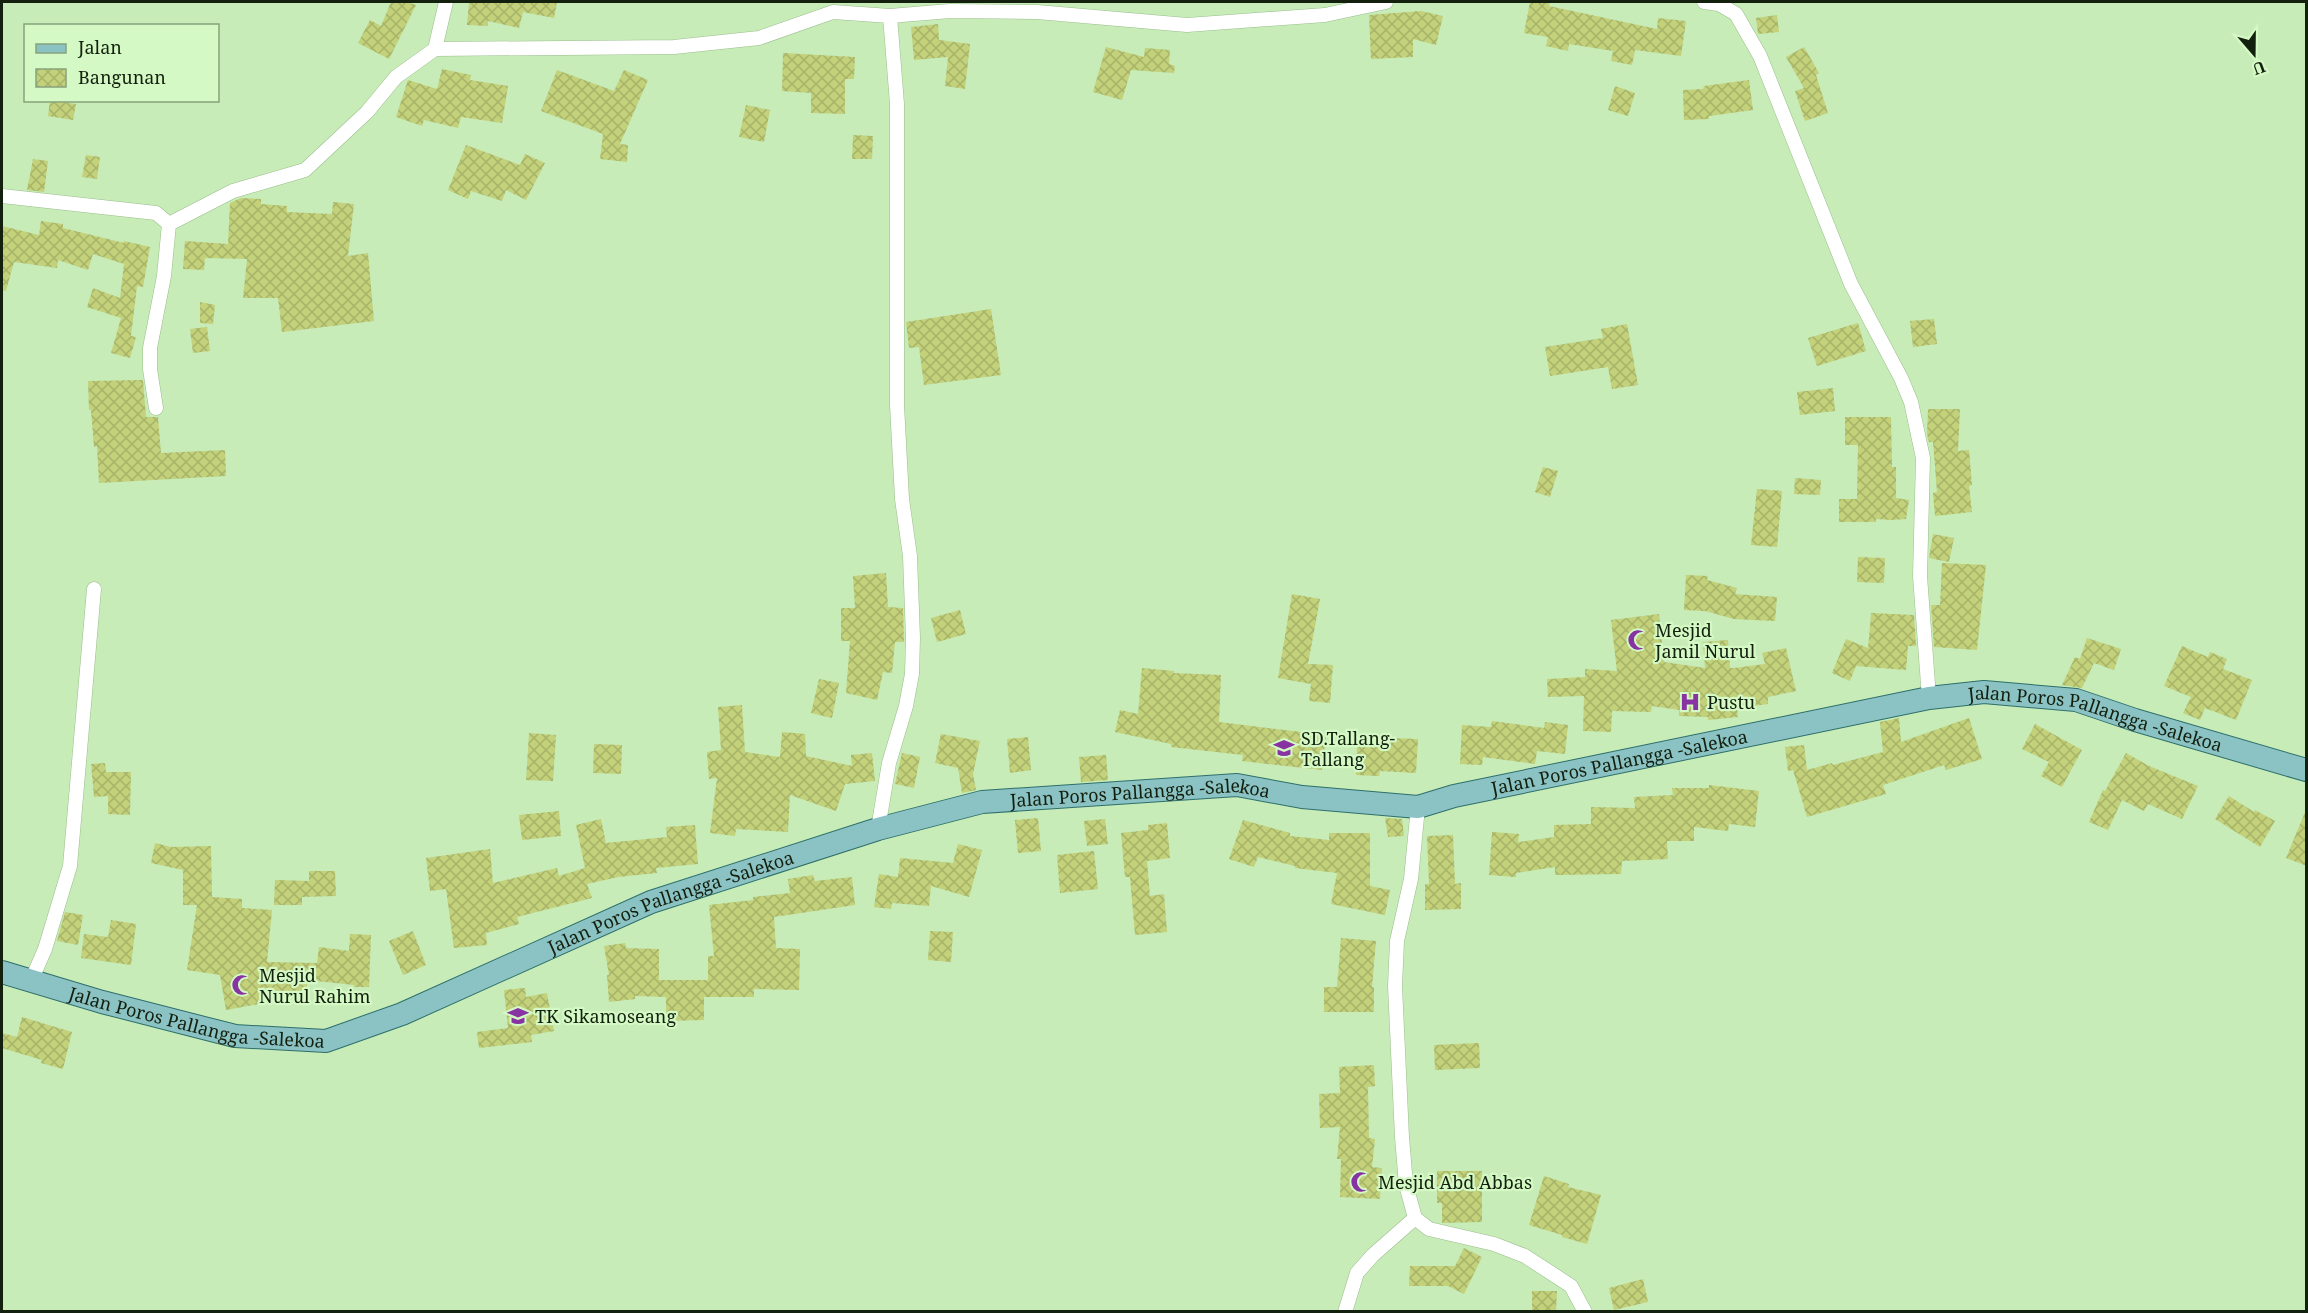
<svg xmlns="http://www.w3.org/2000/svg" width="2308" height="1313" font-family="'Noto Serif',serif">
<style>
.building{fill:url(#building-cross-hatch)}
.lines{fill:none;stroke-linecap:round;stroke-linejoin:round}
.street-casing{stroke:#9abe8c;stroke-width:15}
.primary-casing{stroke:#2e6f6a;stroke-width:24}
.street{stroke:#fff;stroke-width:14}
.primary{stroke:#8bc2c4;stroke-width:22}
.labels{text-anchor:middle;dominant-baseline:central;stroke-width:4.5;stroke-linejoin:round;paint-order:stroke}
.poi-label{font-size:18px;fill:#13200d;stroke:#d4f9c5;text-anchor:start}
.street-label{font-size:18px;fill:#13200d;stroke:#d4f9c5}
</style>
<defs>
<pattern id="building-cross-hatch" width="8" height="8" patternUnits="userSpaceOnUse" patternTransform="scale(1.5)"><rect width="8" height="8" fill="#c2d17a"/><path d="M0 0l8 8M0 8l8-8" fill="none" stroke="#a6b368"/></pattern>
</defs>
<rect width="100%" height="100%" fill="#c7ecb8"/>
<!-- building -->
<path class="building" d="M391,2H407L416,5L389,59L358,43L370,20L381,26Z
M469,2H557L554,18L523,12L519,28L488,21V26L467,25Z
M1530,2H1550L1549,6L1657,29L1658,18L1686,21L1681,56L1635,50L1632,65L1611,61L1613,51L1569,44L1568,51L1546,46L1548,37L1524,33Z
M1421,11L1443,16L1436,45L1413,39V57L1371,59L1369,15Z
M1777,15L1779,32L1758,34L1756,18Z
M938,24L939,40L970,44L965,89L945,86L948,57L914,60L911,27Z
M1106,47L1144,57L1145,48L1170,50L1169,64L1175,66L1174,73L1131,70L1122,100L1093,92Z
M1804,47L1819,73L1816,75L1828,113L1805,121L1795,91L1804,88L1786,57Z
M783,53L855,57L854,79H845V114L811,113V93L782,91Z
M442,69L471,75L470,80L508,86L502,123L461,117L458,128L424,120L422,126L396,117L408,80L437,89Z
M557,70L614,91L624,70L648,80L620,144L628,145L627,162L600,159L603,134L541,111Z
M1749,80L1753,110L1709,116V119L1684,120L1683,90L1703,89L1704,86Z
M1615,86L1635,93L1628,116L1608,110Z
M50,100L76,104L73,120L48,116Z
M746,105L770,110L764,142L739,137Z
M853,135L873,136L872,159H852Z
M466,145L520,165L525,154L545,163L526,200L506,190L502,201L471,191L468,199L448,190Z
M86,155L100,157L97,179L82,177Z
M33,159L48,161L44,192L27,190Z
M241,198L261,199V204L287,206V212L332,214L333,202L354,204L348,256L368,253L374,321L282,332L278,298H243L247,259L205,258L204,270L183,269L185,241L228,244L230,203Z
M41,221L63,224V228L124,243V241L150,247L143,287L137,286L131,336L136,337L130,358L111,353L121,318L87,307L93,288L120,298L124,264L93,254L88,270L58,260L57,268L14,262L6,291L2,290V226L39,235Z
M200,302L215,305L213,324L200,323Z
M991,309L1001,375L924,385L919,347L909,348L906,322Z
M1934,319L1937,344L1913,347L1910,321Z
M1858,323L1866,351L1817,366L1808,338Z
M1627,324L1638,385L1612,389L1608,367L1550,376L1545,347L1603,338L1601,329Z
M207,327L210,351L193,353L190,329Z
M143,380L146,417H158L161,453L225,450L226,476L99,483L97,446L94,447L91,410H89L88,381Z
M1833,388L1835,411L1800,415L1797,392Z
M1928,409H1960L1958,451L1969,450L1972,485L1969,486L1972,512L1935,516L1933,493L1937,492L1933,442H1929L1927,434Z
M1845,417H1891L1892,467H1896V498L1909,500L1906,519L1891,520L1876,519V522H1839V499H1857L1858,445H1845Z
M1543,467L1558,471L1550,497L1535,492Z
M1795,478L1821,480L1820,495L1794,494Z
M1757,489L1782,491L1777,547L1751,545Z
M1933,534L1954,538L1949,562L1929,558Z
M1858,557L1885,558L1884,583L1857,582Z
M1942,563L1986,565L1977,650L1934,647L1931,605H1940Z
M886,573L888,607L903,608L904,642H895L892,673L883,672L877,700L846,693L850,641H841V608H855L853,576Z
M1686,575L1708,576L1707,580L1737,588L1735,594L1777,597L1775,621L1734,619L1705,611L1684,610Z
M1292,594L1320,599L1308,664L1333,665L1330,703L1309,701L1311,684L1278,678Z
M960,610L966,634L937,642L931,618Z
M1871,613L1914,615L1916,646H1908L1906,670L1856,666L1850,681L1832,673L1846,639L1868,648L1870,627H1872H1870Z
M1659,614L1664,662L1705,668L1703,642L1728,640L1730,668H1734L1765,664L1762,653L1786,648L1796,691L1768,697V704L1737,708L1738,717L1708,720V717L1679,716V710L1652,706L1651,712L1612,711L1611,732L1583,731L1584,696L1548,697L1547,679L1585,677V669L1617,671L1611,620Z
M2087,638L2121,649L2114,670L2094,663L2082,688L2062,685L2075,657L2080,659Z
M2182,646L2208,657L2210,652L2227,659L2223,669L2252,680L2236,720L2205,708L2200,720L2183,713L2191,697L2164,686Z
M1142,668L1174,671V673L1221,675L1219,722L1326,735L1322,770L1242,761L1243,755L1171,747V744L1115,732L1120,710L1138,714Z
M819,679L839,683L832,718L811,713Z
M742,705L745,752L780,757L782,732L805,734L806,756L852,766L851,755L872,753L875,781L845,784L836,811L790,795L788,832L736,829L735,836L710,833L717,778L709,779L707,752L721,750L718,707Z
M1899,718L1901,742L1969,718L1982,759L1946,770L1944,765L1883,785L1886,794L1807,817L1793,770L1788,771L1785,747L1804,745L1807,770L1832,763L1833,765L1883,752L1880,722Z
M1492,721L1544,728L1545,722L1568,725L1565,754L1537,751L1535,764L1483,757L1482,765L1460,764L1462,725L1491,727Z
M2035,724L2082,750L2062,787L2041,776L2049,762L2022,749Z
M529,733L556,735L553,781L526,780Z
M941,734L980,741L973,774L976,790L962,793L958,768L935,763Z
M1028,737L1031,770L1010,773L1007,739Z
M1391,738L1418,739L1416,773L1380,771L1379,776L1356,775L1357,742H1391Z
M594,744L622,745L621,774L593,773Z
M902,753L920,757L914,788L895,784Z
M2126,753L2149,766L2198,786L2182,819L2148,804L2144,811L2122,800L2108,830L2089,822L2103,790L2105,791Z
M1106,755L1108,780L1081,782L1079,757Z
M105,763L106,772H131L130,815L108,814V796L94,797L91,764Z
M1709,785L1759,791L1755,827L1729,824L1728,831L1694,827V841H1667L1668,859L1622,861L1621,874L1555,875V867L1516,873V877L1489,875L1492,832L1519,834L1518,842L1554,837V825L1591,824V807L1635,808L1634,797L1673,795L1672,788H1709Z
M2229,796L2254,812L2255,810L2275,821L2260,847L2215,819Z
M2306,810H2307V866L2286,858Z
M559,811L561,836L522,840L519,815Z
M1038,818L1041,851L1018,853L1015,820Z
M1385,818L1402,819L1404,836L1388,837Z
M601,819L606,843L667,837L666,827L695,825L698,864L656,868L657,873L618,877L587,884L592,898L517,917L519,924L486,933L487,945L454,948L446,889L430,891L426,858L490,849L493,883L557,868L559,876L585,868L576,825Z
M1105,819L1108,844L1087,846L1084,821Z
M1243,820L1290,833V836L1329,840V833H1370V886L1390,890L1385,915L1331,904L1337,873L1295,868V866L1258,857L1254,867L1229,859Z
M1167,823L1170,858L1147,861L1150,896L1164,894L1167,932L1135,935L1130,877H1125L1121,833L1148,830V825Z
M1453,835L1455,884L1461,883V909L1425,910V884H1429L1427,836Z
M155,843L171,847L211,846L212,897L242,899V908L272,910L267,962L317,963L319,947L349,951L350,934L371,935L369,987H354V985L307,980V996H264L265,1003L226,1010L220,975L187,970L197,905H183V870L151,863Z
M958,844L982,850L969,897L931,886L929,906L892,903L891,909L874,907L879,874L898,877L900,858L953,863Z
M1094,851L1098,889L1060,893L1057,855Z
M309,871H335L336,896L302,897V905H274L275,880L309,881Z
M813,875L815,881L852,877L855,905L774,917L776,948L800,949L799,990L754,989V997H704V1020L666,1021V997L635,996V999L609,1002L607,975H609L604,946L625,943L626,948L659,949V980H708V956H714L709,905L753,900V897L790,893L788,879Z
M65,912L83,915L78,945L57,941Z
M111,920L136,924L131,965L81,958L84,934L108,937Z
M413,931L426,965L403,975L389,941Z
M930,931L953,932L951,962L928,960Z
M1341,938L1376,941L1372,987H1374V1012H1324V987H1337Z
M525,988L526,997L547,993L554,1031L531,1035L532,1042L479,1048L477,1032L508,1028L504,990Z
M22,1017L72,1032L63,1069L41,1063L42,1060L2,1048V1033L17,1037Z
M1479,1043L1480,1068L1435,1070L1434,1045Z
M1374,1065L1375,1086L1368,1087L1369,1138L1375,1139L1372,1167L1382,1168L1380,1199L1340,1197L1341,1159H1337L1340,1127L1320,1128L1319,1094L1340,1093L1339,1067Z
M1437,1171H1482V1222L1442,1223V1203H1437Z
M1544,1176L1569,1184L1568,1187L1601,1195L1587,1244L1562,1237V1235L1529,1225Z
M1464,1248L1482,1257L1464,1294L1448,1286H1409L1410,1266H1455Z
M1643,1279L1648,1302L1614,1310L1609,1288Z
M1532,1291H1557L1556,1311H1532Z"/>
<g class="lines">
<!-- street casing -->
<g class="street-casing">
<path id="street" d="M1704,2L1719,4L1736,14L1760,56L1851,284L1901,378L1911,402L1923,458L1920,576L1929,698
M435,49L446,2
M2,196L156,213L169,224L233,191L305,170L367,112L396,77L435,49L674,47L759,38L833,12L890,16L950,11L1037,12L1187,25L1325,15L1386,2
M156,408L150,369V348L164,276L169,224
M1418,807L1411,879L1397,941L1395,986L1402,1137L1406,1185L1415,1218L1429,1229L1494,1244L1525,1256L1571,1286L1585,1312
M878,829L889,763L906,706L912,674L913,638L910,556L902,499L897,405V104L890,16
M31,981L45,949L70,866L94,589
M1345,1312L1357,1273L1373,1255L1415,1218"/>
</g>
<!-- primary casing -->
<g class="primary-casing">
<g id="primary">
<path id="s1" d="M2,972L102,1002L235,1036L326,1041L402,1014L651,902L878,829L982,802L1237,785L1302,797L1418,807L1454,796L1929,698L1984,692L2076,700L2135,720L2306,770"/>
</g>
</g>
<!-- street -->
<use href="#street" class="street"/>
<!-- primary -->
<use href="#primary" class="primary"/>
</g>
<!-- icons -->
<defs>
<g id="mosque-bare" transform="scale(1.62)"><path d="M3.5-4.9A6 6 0 1 0 3.5 4.9A5 5 0 1 1 3.5-4.9Z" fill="#8733a1" stroke="#d4f9c5" stroke-width="2.5" paint-order="stroke"/></g>
<g id="hospital-bare" transform="scale(1.62)"><path d="M-5-5h3v3.5h4V-5h3V5h-3V1.5h-4V5h-3Z" fill="#8733a1" stroke="#d4f9c5" stroke-width="2.5" paint-order="stroke"/></g>
<g id="school-bare" transform="scale(1.62)"><path d="M0-5L7-2L0 1L-7-2ZM-4 1L0 2.5L4 1V4Q0 6-4 4Z" fill="#8733a1" stroke="#d4f9c5" stroke-width="2.5" paint-order="stroke"/></g>
</defs>
<g fill-rule="evenodd">
<use href="#mosque-bare" x="1638" y="640"/>
<use href="#hospital-bare" x="1690" y="702"/>
<use href="#school-bare" x="1284" y="748"/>
<use href="#mosque-bare" x="242" y="985"/>
<use href="#school-bare" x="518" y="1016"/>
<use href="#mosque-bare" x="1361" y="1182"/>
</g>
<g class="labels">
<!-- poi labels -->
<g class="poi-label">
<text x="1655" y="630">Mesjid<tspan x="1655" dy="21">Jamil Nurul</tspan></text>
<text x="1707" y="702">Pustu</text>
<text x="1301" y="738">SD.Tallang-<tspan x="1301" dy="21">Tallang</tspan></text>
<text x="259" y="975">Mesjid<tspan x="259" dy="21">Nurul Rahim</tspan></text>
<text x="535" y="1016">TK Sikamoseang</text>
<text x="1378" y="1182">Mesjid Abd Abbas</text>
</g>
<!-- street labels -->
<g class="street-label">
<text stroke="none"><textPath href="#s1" startOffset="2163">Jalan Poros Pallangga -Salekoa</textPath></text>
<text stroke="none"><textPath href="#s1" startOffset="1677">Jalan Poros Pallangga -Salekoa</textPath></text>
<text stroke="none"><textPath href="#s1" startOffset="1191">Jalan Poros Pallangga -Salekoa</textPath></text>
<text stroke="none"><textPath href="#s1" startOffset="705">Jalan Poros Pallangga -Salekoa</textPath></text>
<text stroke="none"><textPath href="#s1" startOffset="201">Jalan Poros Pallangga -Salekoa</textPath></text>
</g>
</g>
<!-- border -->
<rect width="2308" height="1313" fill="none" stroke="#13200d" stroke-width="6"/>
<!-- legend -->
<rect x="24" y="24" width="195" height="78" fill="#d4f9c5" stroke="#87a27b" stroke-width="1.5"/>
<rect x="36" y="44" width="30" height="9" fill="#8bc2c4" stroke="#87a27b" stroke-width="1.5"/>
<text x="78" y="54" font-size="18" fill="#13200d">Jalan</text>
<rect x="36" y="69" width="30" height="18" fill="url(#building-cross-hatch)" stroke="#87a27b" stroke-width="1.5"/>
<text x="78" y="84" font-size="18" fill="#13200d">Bangunan</text>
<!-- north arrow -->
<g transform="translate(2254 54) rotate(160)" stroke="#d4f9c5" stroke-width="4.5" paint-order="stroke">
<path d="M0-4.5L10 22L0 15L-10 22Z" fill="#13200d"/>
<text y="-9" font-size="16" font-weight="bold" text-anchor="middle" fill="#13200d">U</text>
</g>
</svg>
